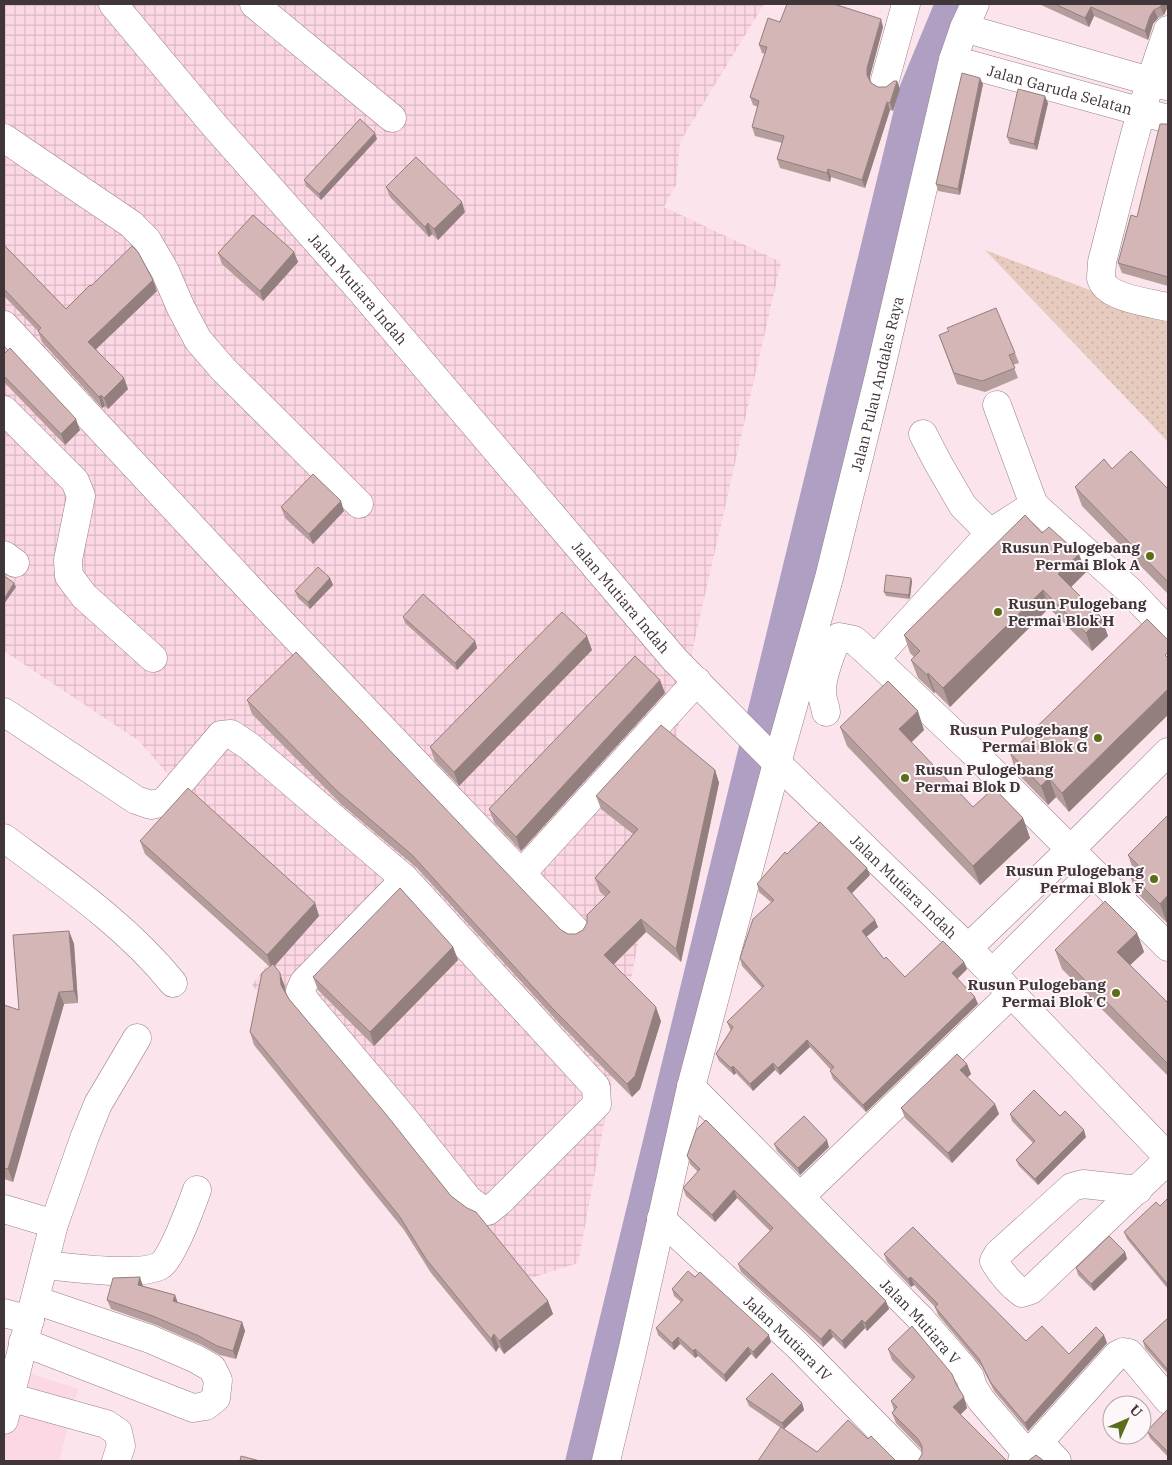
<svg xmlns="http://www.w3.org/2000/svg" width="1172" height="1465" font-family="'IBM Plex Serif',serif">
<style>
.built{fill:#fcd7e4}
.industrial{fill:url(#industrial-grid)}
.grass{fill:url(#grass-dots)}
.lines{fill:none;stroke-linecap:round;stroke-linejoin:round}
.river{stroke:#afa0c3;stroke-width:39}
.minor-casing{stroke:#987f88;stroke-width:29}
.minor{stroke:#fff;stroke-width:28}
.wall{fill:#b59d9c}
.shaded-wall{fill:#947f7f}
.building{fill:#d3b6b5;stroke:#947f7f}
.poi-dot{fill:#5c6d19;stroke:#fdf7f9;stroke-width:2}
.labels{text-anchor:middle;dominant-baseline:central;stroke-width:4;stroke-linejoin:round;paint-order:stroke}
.street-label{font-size:15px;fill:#403538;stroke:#fdf7f9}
.poi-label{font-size:15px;font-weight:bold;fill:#403538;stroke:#fdf7f9;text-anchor:end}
</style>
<defs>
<pattern id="industrial-grid" width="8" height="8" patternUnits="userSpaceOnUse" patternTransform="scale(1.25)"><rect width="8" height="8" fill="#fcd7e4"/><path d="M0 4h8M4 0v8" fill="none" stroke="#d9b9c4"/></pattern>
<pattern id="grass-dots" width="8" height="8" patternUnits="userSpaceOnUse" patternTransform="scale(1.25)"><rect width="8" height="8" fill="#e8cbbf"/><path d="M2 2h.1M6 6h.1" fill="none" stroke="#c8afa5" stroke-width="1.8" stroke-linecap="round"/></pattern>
</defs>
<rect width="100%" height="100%" fill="#fbe4ec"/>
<!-- built -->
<path class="built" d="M4,1365L78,1389L59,1461H4Z"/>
<!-- industrial -->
<path class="industrial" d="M4,4H764L680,142L676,185L664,207L781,262L694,643L578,1263L509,1285L252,985L298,924L139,741L4,651Z"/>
<!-- grass -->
<path class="grass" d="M985,250L1095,292L1168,311V442Z"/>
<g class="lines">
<!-- river -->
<path class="river" d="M585,1461L918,93L955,4"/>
<!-- minor casing -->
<g class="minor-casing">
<g id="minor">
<path id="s1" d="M113,4L214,125L361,291L675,660L777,763L968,948L1168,1157"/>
<path d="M254,4L392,118"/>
<path d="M964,28L1167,86"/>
<path d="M1168,30C1140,106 1122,184 1102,262C1102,267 1101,273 1101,278C1105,298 1151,303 1168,307"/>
<path id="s2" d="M953,60L1168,119"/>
<path d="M885,80L906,4"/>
<path d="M4,138L131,224L147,240L165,271L181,308L198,340L223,369L359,504"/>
<path d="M4,325L261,601L577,932"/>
<path d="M997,405L1034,505"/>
<path d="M4,410L75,481L81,496L68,560L69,576L84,596L153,658"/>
<path d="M923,434L938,463L963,506L990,533L1034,505L1130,591L1168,631"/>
<path d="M990,533L875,659L971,750L1168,947"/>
<path d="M4,555L15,563"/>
<path d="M4,712L136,800L151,805L164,802L221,735L231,734L249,746L405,879L596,1087L597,1104L499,1202L488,1211L481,1209L468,1199L402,1116L306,1002L300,991L304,982L405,879"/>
<path d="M826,712C825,705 822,699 822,692C821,680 832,647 839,637L854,640L875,659"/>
<path d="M4,838C63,882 126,925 173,983"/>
<path d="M521,874L697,681"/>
<path d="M968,948L1071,849L1168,752"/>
<path d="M992,973L1093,872"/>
<path id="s3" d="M691,1087L919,1317L963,1368L970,1377L973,1387L981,1400L1028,1455"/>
<path d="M1138,1190L1083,1184L1072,1187L998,1254L994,1261C1001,1273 1011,1285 1022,1293L1031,1290L1168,1160"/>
<path d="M800,1197L1011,994"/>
<path d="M4,1209L54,1224"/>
<path id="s4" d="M661,1219L798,1346L911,1461"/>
<path d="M44,1265C70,1267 140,1278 161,1265C171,1260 192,1204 197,1190"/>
<path d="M4,1313L30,1320"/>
<path d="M23,1342L193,1408L206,1406L216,1398L218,1380L212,1368L196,1359L150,1339L35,1300"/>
<path d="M9,1397L106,1424L118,1432L121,1446L116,1461"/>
<path d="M4,1420L54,1224L85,1136L98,1104L137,1038"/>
<path d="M1040,1443L1057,1461"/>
<path id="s5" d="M606,1461L632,1352L691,1087L777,763L829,578L879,376L953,60L964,28L975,4"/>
<path d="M1022,1461L1117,1355L1123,1352L1129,1353L1168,1400"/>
</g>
</g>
<!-- minor -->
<use href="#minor" class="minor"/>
</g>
<!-- wall -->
<path class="wall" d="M1039,4H1168V6L1164,15L1158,18L1153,24L1148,40L1094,16L1089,27Z
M780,22L883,27L870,76V81L871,83L878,87H886L897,81L900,89L893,111L890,110L865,188L831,177L830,182L780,168L777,159L782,143L755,136L752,127L758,107L753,105L750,97L765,54L762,53L759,45Z
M983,84L960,195L938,191L936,184Z
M1048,103L1037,150L1010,144L1007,137Z
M1168,124V286L1122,273L1118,263L1137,217Z
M377,139L321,200L306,186L304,180Z
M386,187L465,212L438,240L432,234L429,237L390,197Z
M4,245L66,309L91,286L157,291L96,349L128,389L108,409L105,406L102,408L42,342L38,331L4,296Z
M294,252L298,262L263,301L222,264L218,253Z
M939,335L1015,353L1019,363L1013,365L1018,378L985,392L957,384Z
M4,354L80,430L65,445L4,382Z
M1112,469L1168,489V594L1082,506L1075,487Z
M281,507L344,511L313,544L285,518Z
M1042,533L1086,572L1071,587L1101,617L1108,636L1092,651L1049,608L950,707L935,692L934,693L918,678L911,660L914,657L910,653L904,635Z
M330,578L333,585L310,609L298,598L295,591Z
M912,581L910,597L909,599L886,596L884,592Z
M403,617L475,641L477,648L457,670L405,623Z
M1147,619L1069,812L1056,797L1048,805L1016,772L1010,753Z
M592,650L459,786L435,761L430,747Z
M665,693L521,851L494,822L489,809Z
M247,700L561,930L568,934H576L583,930L606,897L600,892L595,878L633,834L601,809L596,796L715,770L719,783L681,962L646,932L613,965L661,1021L640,1089L632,1097L559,1023L417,868L341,804L252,714Z
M840,727L924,730L911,743L973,807L1023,818L1030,838L980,885L847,746Z
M1168,815V922L1167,923L1136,892L1129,873L1133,869L1128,855Z
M140,841L315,903L319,916L274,966L285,987L286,993L289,999L451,1196L548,1301L553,1314L504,1354L499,1347L496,1352L431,1273L404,1230L254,1045L250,1032L270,967L145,854Z
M787,854L870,875L852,893L878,927L866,937L884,959L905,977L964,962L967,969L957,979L978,1004L866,1112L833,1079L830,1071L831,1070L810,1047L780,1075L775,1070L753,1091L736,1073L734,1075L719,1061L716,1054L731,1030L730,1029L727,1022L762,988L742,966L740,958L772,903L759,892L757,884Z
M69,931L74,944L78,1003L64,1004L13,1182L4,1179V1005L19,1010Z
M1137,933L1144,952L1130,965L1168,1003V1076L1062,969L1055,950Z
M453,947L458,960L374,1046L318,990L313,977Z
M967,1064L971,1074L967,1077L995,1104L999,1114L952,1163L905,1118L901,1108Z
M1010,1114L1086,1137L1038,1185L1019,1166L1016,1160L1033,1143L1012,1121Z
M696,1130L889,1309L867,1331L865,1328L845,1349L833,1337L823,1347L741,1272L738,1264L770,1231L737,1198L715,1222L686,1196L683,1188L698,1172L690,1164L687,1156Z
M774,1144L829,1147L800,1175L777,1151Z
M1168,1198V1289L1127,1239L1124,1232L1160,1206Z
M1125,1252L1127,1259L1094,1291L1078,1275L1076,1268Z
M884,1254L1026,1341L1069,1354L1107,1343L1028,1431L994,1391L982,1367L938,1315L935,1307L914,1285L911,1287L887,1262Z
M143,1286L175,1295L178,1303L242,1322L245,1331L236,1359L220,1355L202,1345L156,1325L111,1309L107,1300Z
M672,1289L771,1342L756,1359L751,1354L726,1382L698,1356L695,1358L680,1344L674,1350L658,1335L656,1328L681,1302L674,1296Z
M1168,1318V1374L1145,1348L1143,1341Z
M888,1349L956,1385L967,1408L922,1454V1450L896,1423L892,1413L894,1410L891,1401L912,1380L892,1360Z
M746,1399L802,1403L804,1410L784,1429L817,1452L868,1439L896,1461H758L781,1428L749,1406Z
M1168,1409V1457L1150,1438L1147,1431Z"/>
<!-- shaded-wall -->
<path class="shaded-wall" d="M1162,4H1168V6L1164,15L1160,7Z
M1091,7L1094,16L1089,27L1085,18Z
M1154,10L1158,18L1153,24L1148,40L1145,31L1150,16Z
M881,19L883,27L870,76V83L867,75V68Z
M980,78L983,84L960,195L958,189Z
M897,81L900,89L893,111L890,103Z
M1045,96L1048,103L1037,150L1034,144Z
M887,102L890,110L865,188L862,180Z
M375,133L377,139L321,200L319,194Z
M828,169L831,177L830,182L827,173Z
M462,202L465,212L438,240L434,229Z
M428,223L432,234L429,237L425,227Z
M294,252L298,262L263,301L260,291Z
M153,280L157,291L92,353L88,342Z
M124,378L128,389L108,409L104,398Z
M101,395L105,406L102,408L99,397Z
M76,419L80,430L65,445L61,434Z
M341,501L344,511L313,544L309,534Z
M1079,554L1086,572L1065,593L1058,574Z
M330,578L333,585L310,609L308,602Z
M911,578L912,581L910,597L909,599L908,595Z
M14,583L16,587L4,604V599Z
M1043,590L1049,608L950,707L943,688Z
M1101,617L1108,636L1092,651L1086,633Z
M587,636L592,650L459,786L454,772Z
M475,641L477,648L457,670L455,663Z
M928,673L935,692L934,693L927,675Z
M660,680L665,693L521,851L516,837Z
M1168,689V715L1069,812L1062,793Z
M918,711L924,730L905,748L899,729Z
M715,770L719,783L681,962L676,949Z
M1049,778L1056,797L1048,805L1041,786Z
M1023,818L1030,838L980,885L973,866Z
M867,868L870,875L850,895L847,888Z
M1168,895V922L1167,923L1160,904Z
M315,903L319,916L272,969L267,955Z
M641,919L646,932L609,969L604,955Z
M875,920L878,927L864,939L862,931Z
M69,931L74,944L78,1003L74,991Z
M1137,933L1144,952L1124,971L1117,952Z
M453,947L458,960L374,1046L370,1032Z
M964,962L967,969L955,981L952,973Z
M280,973L285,987L286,998L281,985Z
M59,992L64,1004L13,1182L8,1169Z
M975,997L978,1004L866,1112L863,1105Z
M656,1007L661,1021L640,1089L632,1097L627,1084Z
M807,1040L810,1047L780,1075L778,1068Z
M773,1063L775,1070L753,1091L750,1084Z
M967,1064L971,1074L964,1081L960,1070Z
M733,1066L736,1073L734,1075L731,1068Z
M995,1104L999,1114L952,1163L948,1153Z
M1084,1130L1086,1137L1038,1185L1035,1179Z
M827,1140L829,1147L800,1175L798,1168Z
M734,1190L737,1198L715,1222L712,1215Z
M1125,1252L1127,1259L1094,1291L1091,1284Z
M140,1277L143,1286L141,1293L138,1285Z
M911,1277L914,1285L911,1287L908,1279Z
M175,1295L178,1304L173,1301Z
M548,1301L553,1314L504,1354L499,1341Z
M886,1301L889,1309L867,1331L865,1323Z
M862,1320L865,1328L845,1349L842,1341Z
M242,1322L245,1331L236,1359L233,1351Z
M830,1329L833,1337L823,1347L821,1339Z
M494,1334L499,1347L496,1352L491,1339Z
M769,1335L771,1342L756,1359L753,1352Z
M1104,1335L1107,1343L1028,1431L1025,1423Z
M678,1337L680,1344L674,1350L672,1343Z
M748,1347L751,1354L726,1382L724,1375Z
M695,1349L698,1356L695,1358L693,1351Z
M964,1397L967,1408L957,1418L953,1407Z
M802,1403L804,1410L784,1429L782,1423Z"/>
<!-- building -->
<path class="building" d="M787,4H834L881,19L867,68V75L871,83L878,87H886L894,81H897L890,103L887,102L862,180L828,169L827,173L777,159L784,136L752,127L759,101L750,97L767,47L759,45L768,18L780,22Z
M1055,4H1162L1160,7L1154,10L1150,16L1145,31L1091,7L1085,18Z
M962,73L980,78L958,189L936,184Z
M1018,89L1045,96L1034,144L1007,137Z
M360,119L375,133L319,194L304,180Z
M1160,124H1168V277L1118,263L1131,215L1137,217Z
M416,157L462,202L434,229L428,223L425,227L386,187Z
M253,215L294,252L260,291L218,253Z
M4,245L66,309L90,285L91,286L132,246L138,252L153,280L88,342L124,378L104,398L101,395L99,397L38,331L41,328L4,289Z
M996,308L1015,353L1009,355L1015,368L982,381L954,373L939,335L949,331L947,328Z
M10,348L76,419L61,434L4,376V354Z
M1131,451L1168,489V582L1075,487L1104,459L1112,469Z
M313,474L341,501L309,534L281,507Z
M1025,515L1042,533L1049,527L1079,554L1058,574L1101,617L1086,633L1043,590L943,688L928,673L927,675L911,660L920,651L904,635Z
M318,567L330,578L308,602L295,591Z
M886,575L911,578L909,594L908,595L884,592Z
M4,576L14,583L4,599Z
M423,594L475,641L455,663L403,617Z
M562,612L587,636L454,772L430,747Z
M1147,619L1168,640V652L1165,655L1168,658V689L1062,793L1049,778L1041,786L1010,753Z
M296,652L561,930L568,934H576L583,930L587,923V915L610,892L595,878L638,829L596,796L661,725L715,770L676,949L641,919L604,955L656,1007L635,1076L627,1084L554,1010L412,855L337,791L247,700Z
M635,656L660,680L516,837L489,809Z
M888,681L918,711L899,729L973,807L994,788L1023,818L973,866L840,727Z
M188,788L315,903L267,955L140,841Z
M1168,815V895L1160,904L1129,873L1138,865L1128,855Z
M820,822L867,868L847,888L875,920L862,931L884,959L886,957L905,977L943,941L964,962L952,973L975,997L863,1105L830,1071L834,1067L807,1040L778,1068L773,1063L750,1084L733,1066L731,1068L716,1054L733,1027L727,1022L764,986L740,958L753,919L774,900L757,884L785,852L787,854Z
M400,888L453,947L370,1032L313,977Z
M1105,901L1137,933L1117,952L1168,1003V1064L1055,950Z
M69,931L74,991L59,992L8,1169L4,1168V1005L19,1010L13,935Z
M273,964L280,973L281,985L289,999L385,1113L451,1196L467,1208L476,1212L548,1301L499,1341L494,1334L491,1339L426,1259L400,1217L250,1032L262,973Z
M957,1054L967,1064L960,1070L995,1104L948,1153L901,1108Z
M1034,1090L1060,1116L1065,1111L1084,1130L1035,1179L1016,1160L1035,1141L1010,1114Z
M804,1116L827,1140L798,1168L774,1144Z
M706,1120L886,1301L865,1323L862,1320L842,1341L830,1329L821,1339L738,1264L773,1228L734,1190L712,1215L683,1188L700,1169L687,1156L696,1130Z
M1168,1198V1285L1124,1232L1156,1202L1160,1206Z
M913,1227L1026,1341L1042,1326L1069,1354L1096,1327L1104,1335L1025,1423L991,1383L979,1359L935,1307L938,1304L911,1277L908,1279L884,1254Z
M1109,1236L1125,1252L1091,1284L1076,1268Z
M688,1271L695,1277L700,1272L769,1335L753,1352L748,1347L724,1375L695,1349L693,1351L678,1337L672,1343L656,1328L683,1300L672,1289Z
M140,1277L138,1285L175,1295L173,1301L242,1322L233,1351L217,1346L199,1336L153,1316L107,1300L113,1278Z
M1168,1318V1370L1143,1341Z
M912,1326L952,1374L956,1384L964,1397L953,1407L1007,1461H918L922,1454V1446L918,1439L892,1413L897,1407L891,1401L915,1377L888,1349Z
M772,1373L802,1403L782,1423L746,1399Z
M1168,1409V1452L1147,1431Z
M848,1420L868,1439L871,1436L896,1461H758L781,1427L817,1452Z
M1036,1455L1044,1461H1028Z
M241,1456L260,1461H240Z"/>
<!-- markers -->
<g class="poi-dot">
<circle cx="1150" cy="556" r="5"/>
<circle cx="998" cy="612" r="5"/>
<circle cx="1098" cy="738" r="5"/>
<circle cx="905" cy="778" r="5"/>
<circle cx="1154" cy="879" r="5"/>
<circle cx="1116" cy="993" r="5"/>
</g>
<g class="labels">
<!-- street labels -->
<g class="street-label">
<text stroke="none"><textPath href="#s2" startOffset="111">Jalan Garuda Selatan</textPath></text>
<text stroke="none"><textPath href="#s1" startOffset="376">Jalan Mutiara Indah</textPath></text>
<text stroke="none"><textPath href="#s5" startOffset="1111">Jalan Pulau Andalas Raya</textPath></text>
<text stroke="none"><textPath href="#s1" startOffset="781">Jalan Mutiara Indah</textPath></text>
<text stroke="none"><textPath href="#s1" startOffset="1186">Jalan Mutiara Indah</textPath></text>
<text stroke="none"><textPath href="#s3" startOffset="328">Jalan Mutiara V</textPath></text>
<text stroke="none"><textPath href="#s4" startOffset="174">Jalan Mutiara IV</textPath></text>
</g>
<!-- poi labels -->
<g class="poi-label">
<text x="1140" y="547">Rusun Pulogebang<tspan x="1140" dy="17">Permai Blok A</tspan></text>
<text x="1008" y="603" text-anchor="start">Rusun Pulogebang<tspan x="1008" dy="17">Permai Blok H</tspan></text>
<text x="1088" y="729">Rusun Pulogebang<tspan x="1088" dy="17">Permai Blok G</tspan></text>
<text x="915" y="769" text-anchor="start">Rusun Pulogebang<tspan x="915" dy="17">Permai Blok D</tspan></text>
<text x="1144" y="870">Rusun Pulogebang<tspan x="1144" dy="17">Permai Blok F</tspan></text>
<text x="1106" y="984">Rusun Pulogebang<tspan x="1106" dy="17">Permai Blok C</tspan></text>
</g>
</g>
<!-- border -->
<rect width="1172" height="1465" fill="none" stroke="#403538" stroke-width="10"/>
<!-- north arrow -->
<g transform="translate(1127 1420) rotate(45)"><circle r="24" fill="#fdf7f9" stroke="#b1a9ac"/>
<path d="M0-4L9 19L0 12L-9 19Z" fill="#5c6d19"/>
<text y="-8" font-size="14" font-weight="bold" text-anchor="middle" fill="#403538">U</text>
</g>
</svg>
